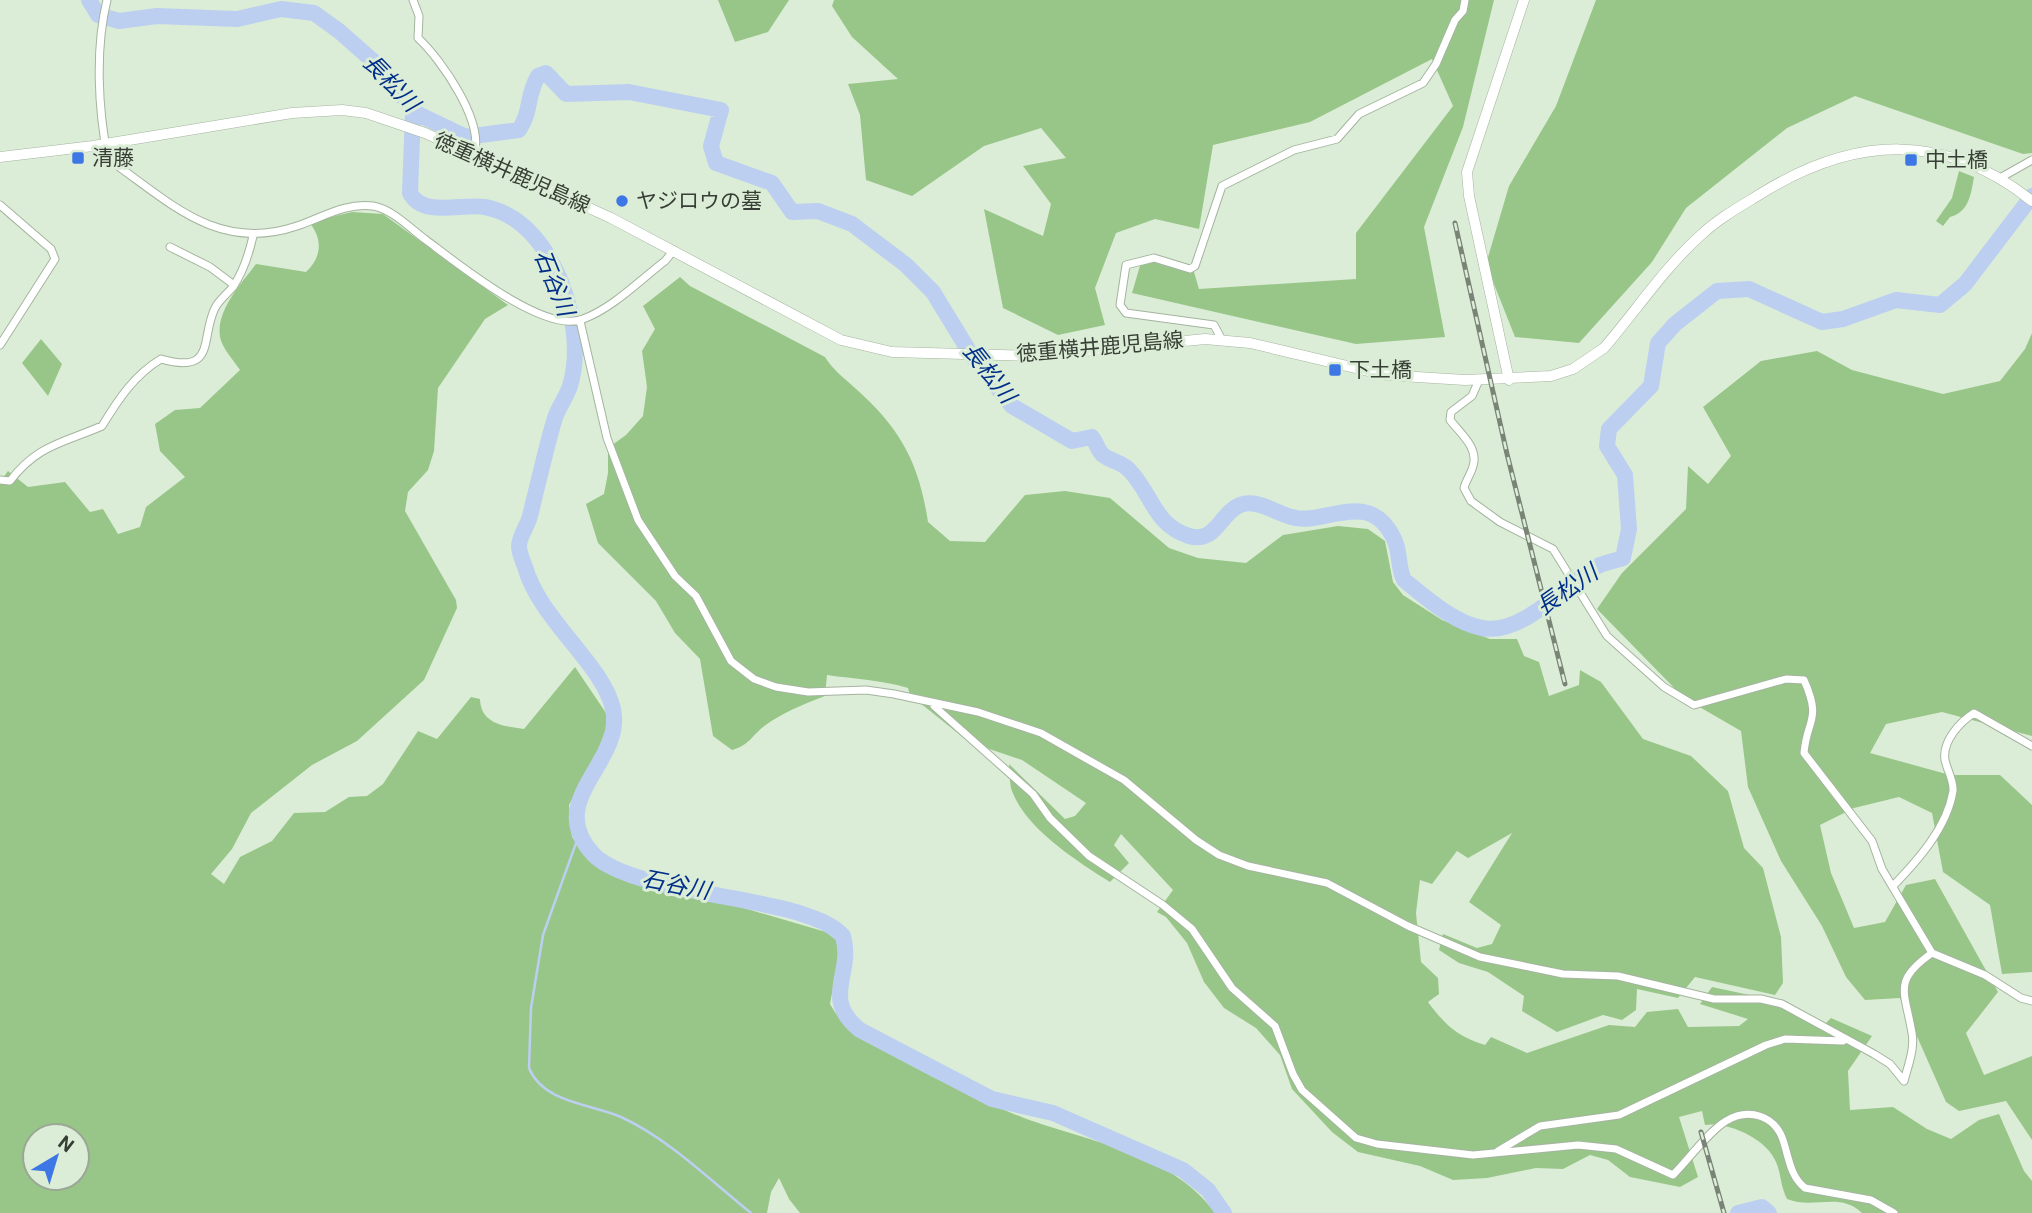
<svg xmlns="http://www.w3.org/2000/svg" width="2032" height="1213" font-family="Roboto,'Noto Sans JP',sans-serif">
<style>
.green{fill:#98c688;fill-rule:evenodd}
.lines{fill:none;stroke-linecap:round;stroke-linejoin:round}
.stream{stroke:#bccff0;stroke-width:2.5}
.river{stroke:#bccff0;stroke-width:16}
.street-casing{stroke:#a4b49f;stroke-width:9}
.secondary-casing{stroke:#a4b49f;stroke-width:11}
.street{stroke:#fff;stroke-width:7}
.secondary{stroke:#fff;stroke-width:10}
.rail-casing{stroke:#798476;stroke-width:5}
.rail{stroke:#dcedd7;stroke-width:2.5;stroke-dasharray:8;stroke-linecap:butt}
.poi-dot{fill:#3d77e6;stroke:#dcedd7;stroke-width:2.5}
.labels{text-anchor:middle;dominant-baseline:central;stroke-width:6;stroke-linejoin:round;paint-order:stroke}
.poi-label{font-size:21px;fill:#373e35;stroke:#dcedd7;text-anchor:start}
.street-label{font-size:21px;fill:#373e35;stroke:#dcedd7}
.water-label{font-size:23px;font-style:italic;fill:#002f8a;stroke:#dcedd7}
</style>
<rect width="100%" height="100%" fill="#dcedd7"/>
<!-- green -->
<path class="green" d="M718,0H789L768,32L735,42Z
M834,0H1494L1463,127L1424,227L1445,337L1356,344L1132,293L1142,259L1192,265L1199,289L1356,279V233L1453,106L1432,59L1310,122L1213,145L1199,229L1155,219L1116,233L1095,288L1105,325L1058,335L1003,308L984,209L1043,236L1051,204L1023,166L1066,158L1041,128L984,146L912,196L866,180L860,115L848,84L898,79L852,37L832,6Z
M1596,0H2032V153L2023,154L1855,96L1787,128L1686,208L1652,262L1579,343L1515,337L1486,264L1509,186L1556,106Z
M1959,171L1974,177C1971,194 1969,212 1950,217L1943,226L1936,221L1952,198Z
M352,212L383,214L508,305L485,319L438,388L434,451L428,470L408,492L405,511L456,600L457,608L424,680L357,741L312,765L251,813L232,849L211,874L224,884L240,857L272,841L294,813L325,812L349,797L367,796L383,784L418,731L437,739L471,697L480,699C481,724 503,726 524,729L575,667L606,713V729L597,753L569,805L572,837L599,869L645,886L713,899L826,932L836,940L839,956L830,1004C846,1033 871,1044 899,1059C940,1081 980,1101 1024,1118C1089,1142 1172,1153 1215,1213H800L789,1199L779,1178L771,1192L767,1213H0V482L8,471L28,487L65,482L90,512L103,509L118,534L140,527L146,507L185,477L160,451L155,424L175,410L200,408L240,370C234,361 222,348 220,337C216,310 241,284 256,264L306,272C322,257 323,239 309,222ZM35,1136H77V1178H35Z
M680,277L690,286L825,357C834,371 843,377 855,388C900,428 919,462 928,522L950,541L985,542L1025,495L1065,491L1110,498L1169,548L1198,558L1246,563L1283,535L1338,526L1368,529L1385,541L1393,582L1403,595L1442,620L1490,639H1517L1524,656L1539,662L1549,696L1579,685L1580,670L1601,682L1643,739L1691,756L1728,791L1744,848L1763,868L1781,937L1783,983L1775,995L1695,977L1678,998L1637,989L1636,1010L1622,1020L1603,1015L1557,1032L1522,1011L1524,996L1488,972L1459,963L1439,950L1443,934L1477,948L1492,944L1501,925L1469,902L1512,833L1468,858L1457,851L1432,884L1420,880L1416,913L1421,962L1438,978L1439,994L1428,1002C1445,1025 1458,1037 1485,1045L1491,1037L1527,1053L1609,1025L1635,1027L1647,1012L1678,1009L1688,1027L1739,1026L1748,1019L1700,1004L1712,987L1782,1002L1825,1024L1831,1018L1872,1036L1848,1071L1850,1110L1893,1107L1927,1129L1951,1139L1979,1120L1999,1114L2024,1171L2032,1181V1213H1862C1839,1191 1814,1210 1787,1199C1780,1185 1781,1173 1776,1162C1767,1139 1728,1121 1705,1125L1702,1111L1679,1117L1698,1177L1680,1187L1630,1177L1608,1160L1590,1155L1563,1169L1536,1168L1487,1178L1453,1180L1420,1166L1358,1152L1332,1132L1292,1089L1280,1055L1256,1028L1224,1008L1204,982L1187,943L1166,917L1157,912L1173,890L1121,834L1114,845L1129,863L1110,882C1077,861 1026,829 1012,791C1009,783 1010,772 1009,764L1065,819L1075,816L1086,803L1022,760L969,742L910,695L908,688C882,680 854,679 827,675L825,696C804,704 781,713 763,727C751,737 749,745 732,750L713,736L700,659L675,633L656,601L598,543L586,504L604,494L608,473V448L626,435L643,416L647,387L642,351L655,329L643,306Z
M2032,333V736L1942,712L1886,724L1870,753L1950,775H2000L2032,805V972L2002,974L1990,905L1943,872L1932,813L1899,797L1854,808L1820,825L1831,873L1854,928L1885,922L1906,885L1935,879L1998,992L1966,1033L1984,1075L2032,1056V1140L2006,1101L1959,1111L1946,1102L1900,998L1865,1000L1846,977L1822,926L1781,861L1748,787L1741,731L1684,698L1597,609L1622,573L1686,509L1688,466L1708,484L1731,456L1703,407L1761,361L1817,351L1852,370L1943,394L2000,381L2025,349Z
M41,339L62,364L48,396L22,363Z"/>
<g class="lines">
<!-- stream -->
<path class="stream" d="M580,832L543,935L531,1008L529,1068C543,1103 592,1104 621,1117C669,1139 711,1181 751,1213"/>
<!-- river -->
<path class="river" d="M89,0L98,15L119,21L157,16L237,19L281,9L314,13L339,31L381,68L411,108L420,115L466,137L519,130C532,110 526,97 538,76L546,73L566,94L629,92L721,110L711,146L716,163L772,183L792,212L818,211L852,224L906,265L933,292L972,356L1012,406L1072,441L1092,437C1097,443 1097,450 1103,455C1112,462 1123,462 1130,471C1152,494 1154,525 1189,536C1216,544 1220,513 1240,505C1258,498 1278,515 1296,518C1325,524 1368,490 1392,535C1401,549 1397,566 1404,580C1425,597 1454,623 1482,628C1523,636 1565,584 1598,566C1605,562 1615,561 1623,558L1629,529L1625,475L1607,446L1609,429L1651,386L1658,343L1675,324L1717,291L1749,289L1822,322L1843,319L1896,300L1940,305L1965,284L2032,196
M413,112L410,193C423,218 462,203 485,207C533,216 560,268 570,311C576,335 577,363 570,386C566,398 557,409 554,421C545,452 538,484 530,516C528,525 519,537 519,546C519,553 523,561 525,567C540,620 603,664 613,709C625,762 543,800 593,854C626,889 753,896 805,915C819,920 832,924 843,936C854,974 820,998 860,1030L992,1099L1053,1113L1183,1170L1208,1190L1224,1213
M1738,1213L1762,1207L1769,1213"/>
<!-- street casing -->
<g class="street-casing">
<path id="street" d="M107,0C95,49 98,109 108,159C170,202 217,253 297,226C321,218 346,202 373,206C392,209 411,229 426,240C457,263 545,335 583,319C613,308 640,280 665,261L674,250
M413,0L419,16L418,38C441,59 487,125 473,156
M2000,178L2032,160
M0,205L51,249L55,259L0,345
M170,247L210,267L234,285
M580,321L607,438L638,520L675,576L696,596L731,661L754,679L776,687L808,692L866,690L894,694L978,712L1041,733L1124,780L1196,840L1219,855L1248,866L1327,883L1408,926L1480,957L1563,974L1618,976L1714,999H1761L1782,1004L1874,1054L1890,1064L1904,1081
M1222,340L1214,325L1126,313L1120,305L1126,265L1154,258L1190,269L1195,266L1222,186L1294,150L1337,139L1359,114L1423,83L1436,64L1455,20L1463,11L1465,0
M1479,380L1472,396L1451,412L1450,420C1460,433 1479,448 1473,466C1471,474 1466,480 1464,488L1471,501L1500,522L1553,549L1607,636L1664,687L1694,705L1786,679L1804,680C1822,721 1807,718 1804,753L1872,841L1882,869L1932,953L1985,975L2021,998L2032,1001
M0,480L10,481C37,445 63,443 102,426C118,400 134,375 161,359C217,375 200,338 215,308C219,300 227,294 233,287C243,272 249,254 253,236
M934,706L1033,794L1050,818L1089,856L1163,905L1192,929L1232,988L1275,1026L1293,1074L1302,1090L1356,1138L1377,1144L1473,1155L1578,1145L1616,1149L1673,1175C1688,1160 1709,1131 1726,1121C1749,1107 1775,1116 1783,1140C1789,1158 1790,1176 1805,1188L1871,1200L1894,1213
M1893,886C1918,860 1947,828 1953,791C1954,781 1947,770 1945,760C1942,741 1960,722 1974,713L2032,746
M1904,1081C1908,1066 1915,1048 1912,1033C1905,991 1892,981 1932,953
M1498,1151L1540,1126L1619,1115L1766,1045L1785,1039L1843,1041"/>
</g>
<!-- secondary casing -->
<g class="secondary-casing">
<path id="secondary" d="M0,157L93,146L292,113L342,110L366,113L425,133L611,218L841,340L892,352L1034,356L1205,339L1250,343L1385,375L1465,380L1551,376L1573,369L1604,348C1636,311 1664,268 1701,235C1719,218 1741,206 1762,193C1855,136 1944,131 2032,201
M1509,380L1469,196L1467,172L1524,0"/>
</g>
<!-- street -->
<use href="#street" class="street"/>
<!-- secondary -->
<use href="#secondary" class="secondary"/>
<!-- rail casing -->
<g class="rail-casing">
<path id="rail" d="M1455,223L1507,454L1565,684
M1701,1132L1724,1213"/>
</g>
<!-- rail -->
<use href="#rail" class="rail"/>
</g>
<!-- markers -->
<g class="poi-dot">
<rect x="71" y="151" width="14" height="14" rx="3.5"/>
<rect x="1904" y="153" width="14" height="14" rx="3.5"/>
<circle cx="622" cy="201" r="7"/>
<rect x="1328" y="363" width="14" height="14" rx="3.5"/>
</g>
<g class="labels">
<!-- poi labels -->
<g class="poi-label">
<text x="92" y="158">清藤</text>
<text x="1925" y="160">中土橋</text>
<text x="636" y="201">ヤジロウの墓</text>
<text x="1349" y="370">下土橋</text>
</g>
<!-- street labels -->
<g class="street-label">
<text transform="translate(512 173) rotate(24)">徳重横井鹿児島線</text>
<text transform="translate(1100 347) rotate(-5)">徳重横井鹿児島線</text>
</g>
<!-- water labels -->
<g class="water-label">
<text transform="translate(391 83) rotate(46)">長松川</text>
<text transform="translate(554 283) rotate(68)">石谷川</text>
<text transform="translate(989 373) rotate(52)">長松川</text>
<text transform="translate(1567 590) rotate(-35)">長松川</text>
<text transform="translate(676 885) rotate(11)">石谷川</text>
</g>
</g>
<!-- north arrow -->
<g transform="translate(56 1157) rotate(38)"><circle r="33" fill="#dcedd7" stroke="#9aa796" stroke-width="2"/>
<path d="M0-5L12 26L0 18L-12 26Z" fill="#3d77e6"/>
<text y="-10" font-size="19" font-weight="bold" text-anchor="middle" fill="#373e35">N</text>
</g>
</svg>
